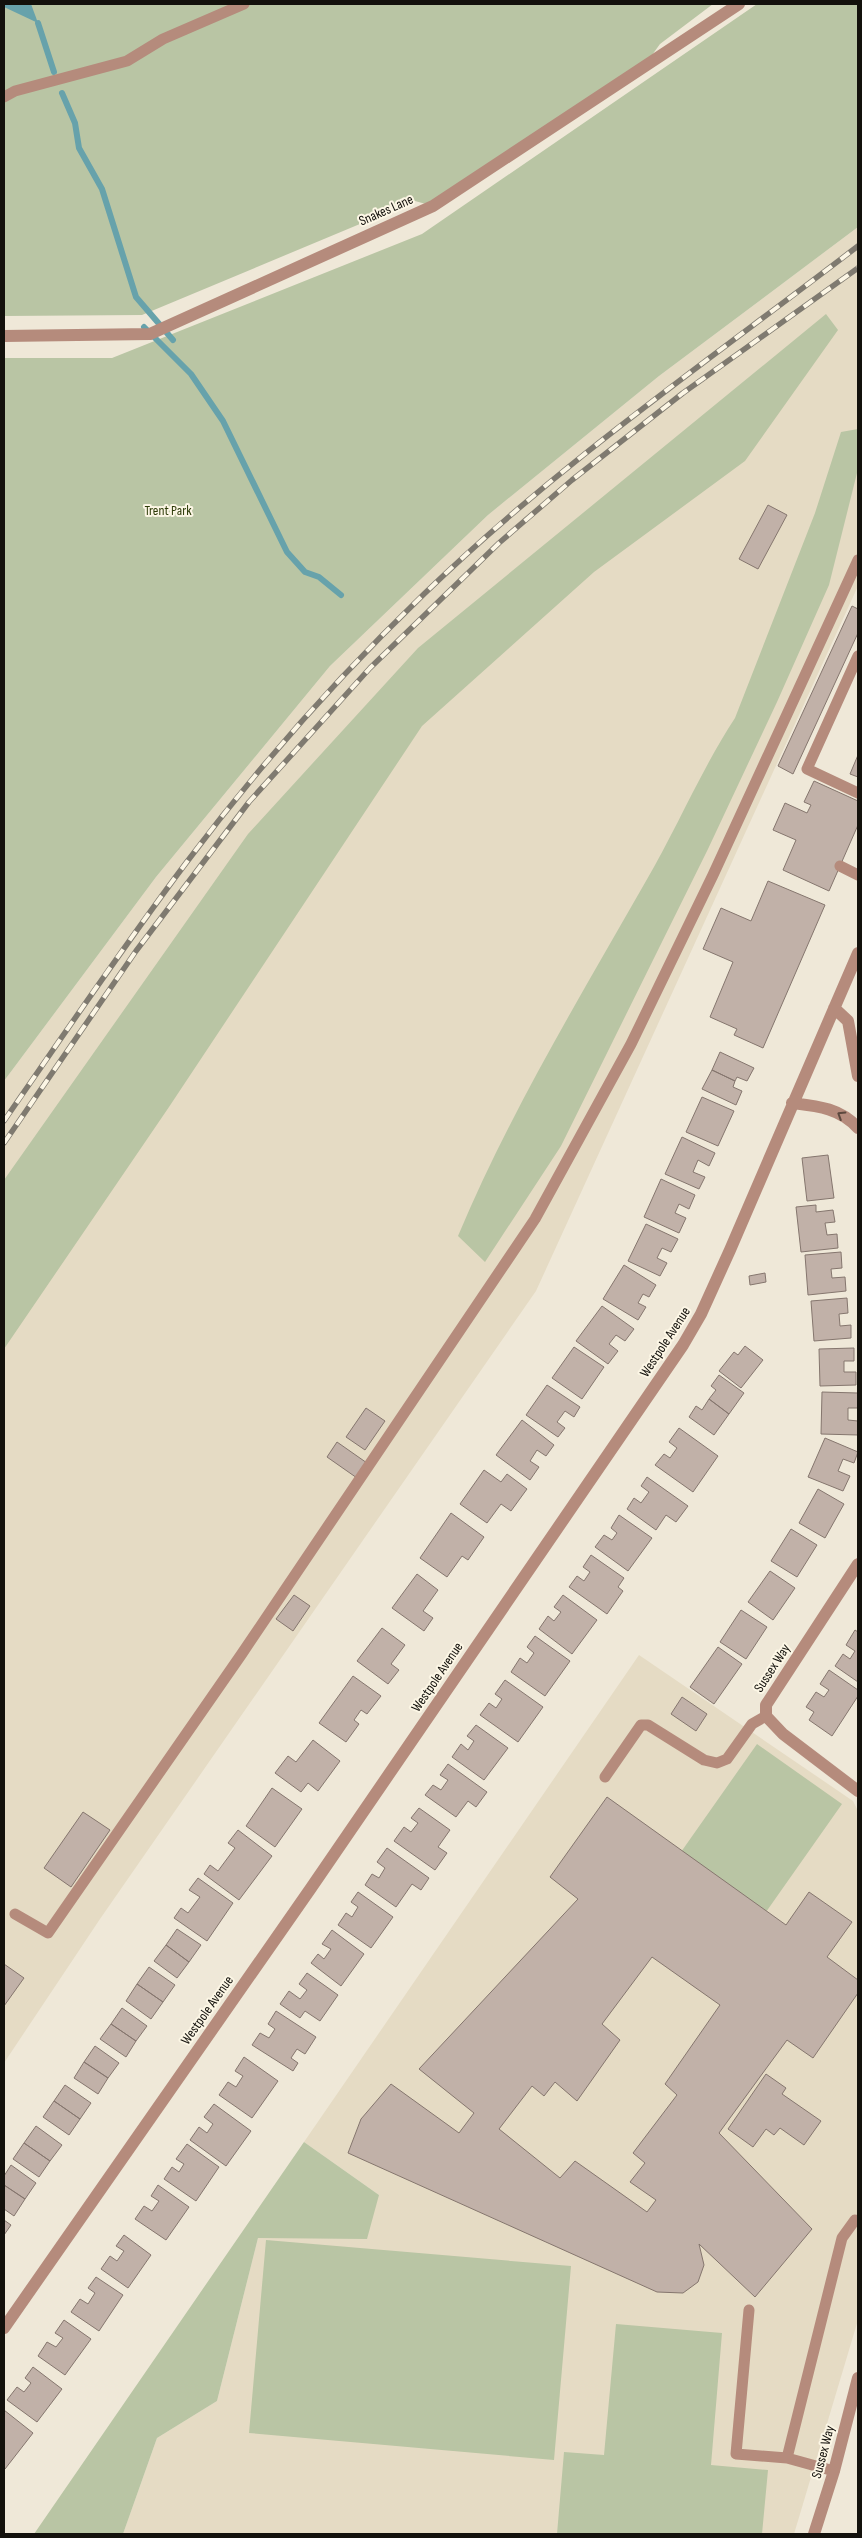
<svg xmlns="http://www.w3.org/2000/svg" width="862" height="2538" font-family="'Sofia Sans Condensed',sans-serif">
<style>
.built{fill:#e5dbc4}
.green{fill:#b9c5a4}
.water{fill:#67a2ab}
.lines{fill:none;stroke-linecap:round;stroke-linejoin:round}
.stream{stroke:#67a2ab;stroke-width:6}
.building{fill:#c1b1a8;stroke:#85766e;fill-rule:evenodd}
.lane{stroke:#b58b7c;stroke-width:11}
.street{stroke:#b58b7c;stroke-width:12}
.rail-casing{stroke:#7f7a70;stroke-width:5.5}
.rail{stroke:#fcf6e5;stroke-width:4;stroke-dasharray:11;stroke-linecap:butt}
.oneway{stroke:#5c483e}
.labels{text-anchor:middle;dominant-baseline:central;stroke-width:4;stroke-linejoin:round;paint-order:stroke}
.street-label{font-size:14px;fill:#13110c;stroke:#fcf6e5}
.park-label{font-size:14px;fill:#2c3a07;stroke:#fcf6e5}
</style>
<rect width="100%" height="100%" fill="#efe8d8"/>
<!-- built -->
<path class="built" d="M858,227V586L536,1291L100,1919L4,2063V1081L156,877L330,666L488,515L659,376Z
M639,1655L853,1801L858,1811V2320L794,2534H123L157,2438L217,2401L258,2238L379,2195L304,2142Z"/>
<!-- green -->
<path class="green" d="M4,4H713L660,44L647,62L433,206L415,201L142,315L4,316Z
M757,4H858V227L659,376L488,515L330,666L156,877L4,1081V358H112L422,234Z
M826,314L838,330L745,461L594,572L422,726L169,1107L4,1349V1180L248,834L418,648Z
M858,429V469L829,585L777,702L708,849L561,1146L485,1262L458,1236C509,1114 580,997 646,881C677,828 701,770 735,718L815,513L841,432Z
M757,1744L842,1804L766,1912L681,1852Z
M304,2142L379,2195L367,2239L258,2238L217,2401L157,2438L123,2534H34Z
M266,2240L571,2266L554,2460L249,2433Z
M616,2324L722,2333L711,2465L768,2470L762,2534H557L564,2452L604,2455Z"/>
<!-- water -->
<path class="water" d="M4,4H31L38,23L4,7Z"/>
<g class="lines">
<!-- stream -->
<path class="stream" d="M38,23L54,72
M62,93L75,123L79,148L102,189L136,297L173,340
M144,327L191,374L223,421L287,552L305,572L319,577L341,595"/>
</g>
<!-- building -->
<path class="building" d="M768,505L787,515L758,569L739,559Z
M852,606L858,609V633L793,774L778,766Z
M858,755V777L850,774Z
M814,781L858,801V825L829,891L783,870L796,840L773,830L785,803L807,813L811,805L804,802Z
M768,881L825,905L763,1048L734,1035L737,1029L710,1017L733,962L703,949L721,908L751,921Z
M720,1052L754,1068L747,1081L737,1077L735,1081L712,1070Z
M712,1070L735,1081L733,1087L742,1091L736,1105L702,1089Z
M702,1097L734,1111L718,1146L686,1132Z
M682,1137L715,1153L709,1166L698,1160L693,1172L705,1177L699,1189L665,1174Z
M828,1155L834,1198L807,1201L802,1158Z
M661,1179L695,1195L689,1209L679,1204L675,1213L686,1218L679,1233L644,1217Z
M816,1205V1212L833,1210L835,1222L825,1223L827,1235L837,1234L838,1248L801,1252L796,1207Z
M646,1224L678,1239L671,1252L662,1248L657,1258L667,1263L660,1276L628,1261Z
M841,1252L842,1268L831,1269L832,1278L845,1277L846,1291L808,1295L805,1255Z
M624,1265L656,1285L649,1297L643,1294L638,1303L646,1307L638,1320L603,1299Z
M765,1273L766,1282L750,1285L749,1276Z
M847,1298L848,1313L839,1314L840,1326L851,1325V1338L814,1341L811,1301Z
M602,1306L634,1329L625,1341L616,1335L609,1344L618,1351L608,1364L576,1341Z
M745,1346L763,1360L741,1388L719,1371L734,1352L738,1355Z
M574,1347L604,1367L582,1399L552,1378Z
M854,1348V1361H844V1372H856V1385L820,1386L819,1349Z
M719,1375L744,1393L729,1414L709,1399L716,1390L711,1386Z
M547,1385L580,1407L574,1417L565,1411L557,1422L565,1428L558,1437L526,1415Z
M822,1392L858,1393V1408H848V1420L858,1421V1435L821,1434Z
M709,1399L729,1414L714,1435L689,1417L696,1406L702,1410Z
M366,1408L385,1421L365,1450L346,1437Z
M522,1420L554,1445L546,1456L537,1450L530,1461L539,1467L530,1480L496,1455Z
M679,1428L718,1456L693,1492L655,1465L664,1454L670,1458L677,1448L669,1442Z
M825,1438L858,1452L854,1463L843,1459L838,1471L850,1476L843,1491L808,1477Z
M337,1442L367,1463L357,1478L327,1457Z
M484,1470L501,1482L507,1474L527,1489L511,1511L501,1504L487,1523L460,1504Z
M647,1477L688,1506L676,1522L666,1515L656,1530L627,1509L634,1498L641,1503L649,1492L641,1486Z
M818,1489L844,1504L825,1538L799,1523Z
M451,1513L484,1537L468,1560L462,1556L447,1577L420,1558Z
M619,1515L652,1538L628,1571L595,1547L604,1535L612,1540L617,1533L611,1528Z
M791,1529L817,1545L797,1577L771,1561Z
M591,1555L624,1578L618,1587L623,1591L607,1614L569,1587L577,1576L584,1581L590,1572L583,1567Z
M770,1571L795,1588L773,1620L748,1602Z
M417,1574L438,1590L423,1611L433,1618L424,1631L392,1608Z
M294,1595L310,1606L293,1631L276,1619Z
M563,1595L597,1620L572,1654L539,1629L548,1616L554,1621L561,1612L554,1607Z
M741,1610L767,1627L746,1659L720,1642Z
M382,1628L405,1645L391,1664L399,1670L388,1684L357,1661Z
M855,1630L858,1632V1682L835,1666L843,1654L850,1659L855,1651L846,1645Z
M535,1636L570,1661L545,1696L511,1672L520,1658L527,1663L534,1653L527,1647Z
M718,1647L742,1664L714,1704L690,1687Z
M829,1670L858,1690V1696L832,1736L809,1720L814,1712L806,1707L816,1692L824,1697L829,1690L820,1684Z
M353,1676L381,1696L367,1714L361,1710L354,1720L359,1724L346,1742L319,1723Z
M505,1680L543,1707L518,1742L480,1715L489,1703L496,1708L502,1699L495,1694Z
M682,1697L707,1714L696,1731L671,1714Z
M476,1725L508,1748L484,1780L452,1757L461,1744L468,1750L474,1741L467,1736Z
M313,1740L340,1761L318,1791L308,1783L301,1792L275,1773L288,1756L296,1762Z
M448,1764L487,1792L476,1807L468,1801L456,1817L425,1795L433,1785L441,1790L448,1780L440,1775Z
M272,1788L302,1809L275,1847L246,1826Z
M607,1797L786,1925L809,1892L852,1922L827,1957L858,1980V1993L813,2058L787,2040L719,2133L812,2229L755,2297L699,2244L704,2265L698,2282L683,2293L657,2292L348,2153L361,2119L391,2084L459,2133L474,2113L419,2069L578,1899L550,1877ZM652,1957L720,2005L665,2084L677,2095L633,2153L645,2163L630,2182L656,2200L647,2212L575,2161L560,2178L499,2129L532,2086L544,2096L555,2082L577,2101L620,2040L602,2024Z
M419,1808L450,1830L438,1847L447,1853L435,1870L394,1841L404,1827L411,1832L418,1823L411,1818Z
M83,1812L110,1830L71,1887L44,1868Z
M238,1830L272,1856L239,1900L204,1874L210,1865L218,1871L235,1848L228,1843Z
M387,1848L429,1878L421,1890L412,1884L396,1907L365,1885L372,1874L379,1878L385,1868L377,1862Z
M198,1878L233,1903L207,1941L174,1918L181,1908L188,1913L200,1897L189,1890Z
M358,1892L393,1917L371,1948L338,1925L346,1913L352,1917L358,1907L351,1902Z
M177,1929L201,1945L189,1962L166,1945Z
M332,1930L364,1954L341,1986L311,1963L318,1954L324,1959L331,1949L322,1944Z
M166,1945L189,1962L177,1978L154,1961Z
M4,1964L24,1978L4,2006Z
M149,1967L175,1985L163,2002L137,1984Z
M307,1973L338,1995L320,2021L305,2011L300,2018L280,2004L289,1991L300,1999L307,1990L299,1984Z
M137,1984L163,2002L151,2019L126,2001Z
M122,2008L147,2026L136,2041L111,2024Z
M276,2011L316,2037L305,2054L297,2049L291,2058L298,2063L293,2071L252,2045L260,2033L269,2038L275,2029L268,2024Z
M111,2024L136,2041L126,2057L100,2039Z
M95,2046L119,2063L108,2078L84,2062Z
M244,2057L278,2081L252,2118L219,2095L228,2082L236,2087L243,2076L235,2071Z
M84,2062L108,2078L98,2094L74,2078Z
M766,2074L786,2088L782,2094L821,2121L804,2145L780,2128L774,2135L766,2129L753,2147L728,2129Z
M65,2085L91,2103L80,2119L54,2101Z
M54,2101L80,2119L69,2135L43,2117Z
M214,2104L251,2131L226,2166L190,2140L199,2127L207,2133L213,2124L204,2117Z
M36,2126L62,2145L50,2161L24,2143Z
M24,2143L50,2161L39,2177L13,2159Z
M187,2144L219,2167L196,2201L164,2179L172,2167L179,2172L184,2164L176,2159Z
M11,2165L36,2183L25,2199L4,2185V2176Z
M4,2185L25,2199L14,2216L4,2209Z
M158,2185L189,2207L166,2240L135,2219L144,2206L152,2211L159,2201L151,2196Z
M4,2220L11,2225L4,2235Z
M124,2235L151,2255L128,2288L101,2269L110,2256L117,2261L124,2251L116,2246Z
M96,2277L123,2295L99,2331L71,2312L80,2299L88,2304L95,2293L88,2288Z
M64,2320L91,2339L65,2375L38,2356L47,2342L56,2347L63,2338L55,2333Z
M33,2367L62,2389L37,2422L7,2400L17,2387L24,2392L31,2383L25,2378Z
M4,2410L33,2433L5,2469L4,2468Z"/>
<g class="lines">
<!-- lane -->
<path class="lane" d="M4,97L15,91L127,61L163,39L244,4
M858,656L807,769L858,793
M840,866L858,875
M605,1777L641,1725H648L704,1760L717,1763L727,1759L752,1724L766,1716
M15,1914L48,1933L241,1655L535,1219L631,1044L713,875L858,560
M749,2310L736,2454L787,2458L842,2238L855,2220L858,2221
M787,2458L834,2471"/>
<!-- street -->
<path class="street" d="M4,336L150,334L433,206L739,4
M834,1008L848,1021L858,1076
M792,1103C817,1106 840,1108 858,1128
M858,1564L766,1705V1716L783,1734L858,1791
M4,2328L311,1888L683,1345L701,1314L730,1250L858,953
M814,2534L834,2471L858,2378"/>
<!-- rail casing -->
<g class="rail-casing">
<path id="rail" d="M4,1121C64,1034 123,947 186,863C258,767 338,677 424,594C558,464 711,359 858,246
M4,1143L136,951L249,802L370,668L499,543L572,480L683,393L858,268"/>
</g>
<!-- rail -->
<use href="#rail" class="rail"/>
</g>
<!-- one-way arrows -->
<defs><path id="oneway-chevron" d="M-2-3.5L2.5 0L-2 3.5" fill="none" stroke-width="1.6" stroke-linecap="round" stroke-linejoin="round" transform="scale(1.25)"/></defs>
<use class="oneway" href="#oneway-chevron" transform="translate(841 1115) rotate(-148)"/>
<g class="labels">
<!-- street labels -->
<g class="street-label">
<text transform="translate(386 210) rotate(-24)">Snakes Lane</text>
<text transform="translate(665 1342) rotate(-57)">Westpole Avenue</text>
<text transform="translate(772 1668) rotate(-57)">Sussex Way</text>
<text transform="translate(437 1677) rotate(-56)">Westpole Avenue</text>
<text transform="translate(207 2010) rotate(-55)">Westpole Avenue</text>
<text transform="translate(823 2452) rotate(-75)">Sussex Way</text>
</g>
<!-- park labels -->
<g class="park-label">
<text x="168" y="510">Trent Park</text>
</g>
</g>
<!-- border -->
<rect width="862" height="2538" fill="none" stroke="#13110c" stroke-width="10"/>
</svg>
